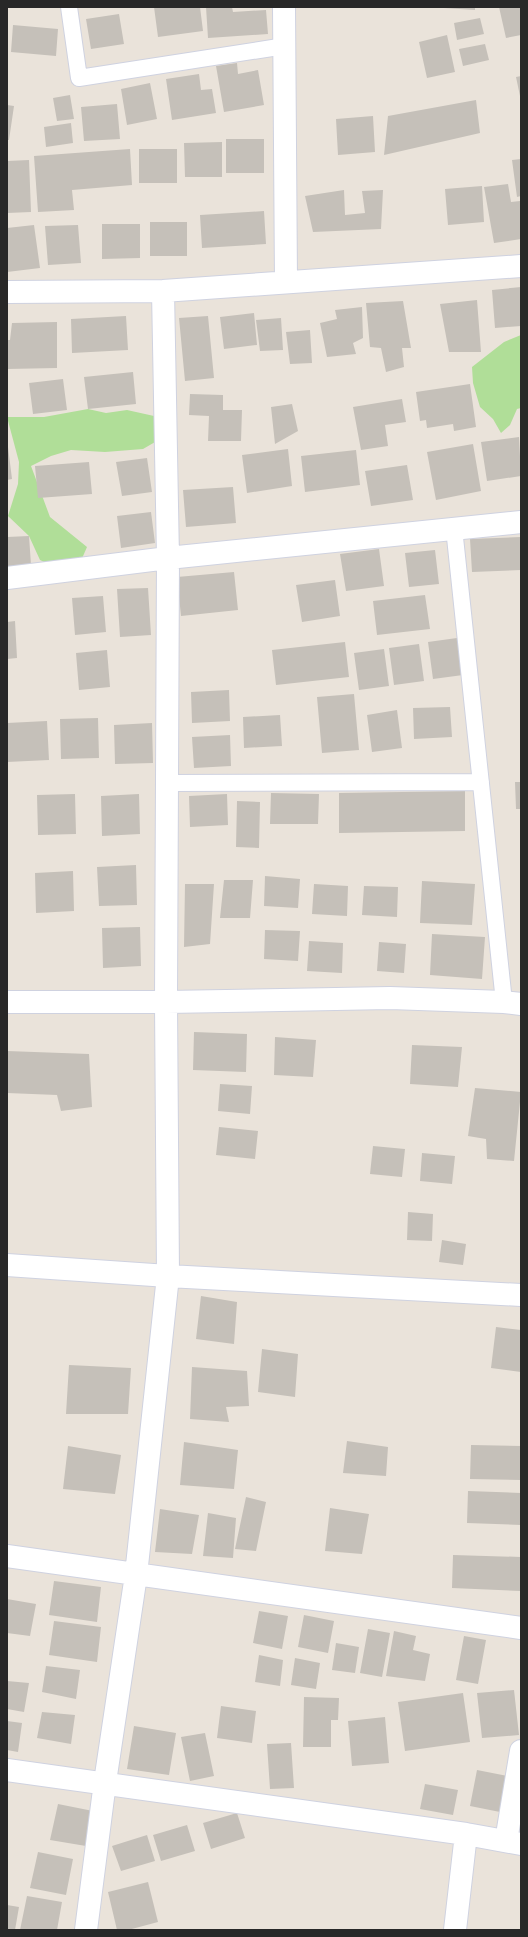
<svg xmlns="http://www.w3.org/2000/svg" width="528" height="1937" font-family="Helvetica,sans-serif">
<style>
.green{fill:#b0de98}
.building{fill:#c5c0b9}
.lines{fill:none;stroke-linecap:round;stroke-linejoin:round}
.lane-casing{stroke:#cfd2e0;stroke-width:18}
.street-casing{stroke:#cfd2e0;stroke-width:24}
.lane{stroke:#fff;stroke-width:16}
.street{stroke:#fff;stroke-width:22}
</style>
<rect width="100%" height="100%" fill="#eae3da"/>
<!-- green -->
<path class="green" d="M521,335V408L517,409L510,425L501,433L493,419L480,407L473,383L472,367L504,342Z
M88,409L106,413L127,410L154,416L162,438L143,449L105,452L71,450L51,456L31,466L50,517L87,547L80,563L53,566L40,560L29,536L8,516L18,484L19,462L7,417H44Z"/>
<!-- building -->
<path class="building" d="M154,7H200L203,31L158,37Z
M206,7H232L233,12L266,10L268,34L208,38Z
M444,7H475V10L444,8Z
M499,7H521V35L506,38Z
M119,14L124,44L91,49L86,19Z
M480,18L484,34L457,40L454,23Z
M13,25L58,29L56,56L11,52Z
M447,35L455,72L427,78L419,42Z
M485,44L489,60L463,66L459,49Z
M237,63L238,74L258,70L264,105L224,112L216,66Z
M199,74L201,90L212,89L216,113L172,120L166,79Z
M521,76V96H520L516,77Z
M150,83L157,119L127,125L121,89Z
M70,95L74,119L57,121L53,98Z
M476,100L480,133L384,155L388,116Z
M117,104L120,139L84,141L81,107Z
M7,105L14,106L9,140H7Z
M373,116L375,152L338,155L336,119Z
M71,123L73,143L46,147L44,127Z
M226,139H264V173H226Z
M222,142V177H185L184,143Z
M130,149L132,185L72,190L74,210L38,212L34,156Z
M139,149H177V183H139Z
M521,159V196L517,197L512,160Z
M29,160L31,212L7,213V161Z
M508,184L511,202L520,201L521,239L494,243L484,187Z
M482,186L484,222L448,225L445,189Z
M344,190L345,215L365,213L362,191L383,190L381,229L313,232L305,196Z
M264,211L266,244L202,248L200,215Z
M150,222H187V256H150Z
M102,224H140V258L102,259Z
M34,225L40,268L7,272V228Z
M78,225L81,263L48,265L45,226Z
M521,287V326L495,328L492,290Z
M477,300L481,352H449L440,304Z
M403,301L411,348H402L404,367L386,372L381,348L370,347L366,303Z
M362,307L363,338L353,343L356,354L327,357L320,323L337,319L335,310Z
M254,313L257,345L224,349L220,317Z
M126,316L128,350L72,353L71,319Z
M208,316L214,378L185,381L179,318Z
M281,318L283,350L260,351L256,320Z
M57,322V368L7,369V340H10L12,323Z
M310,330L312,363L290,364L286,332Z
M133,372L136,404L88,409L84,377Z
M63,379L67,410L33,414L29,383Z
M470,384L476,427L454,431L453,424L427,428L426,420L420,421L416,392Z
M190,394L223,395V410H242L241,441H208L209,416L189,415Z
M402,399L406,422L385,425L388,446L361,450L353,407Z
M292,404L298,431L275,444L271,407Z
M519,437L521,476L487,481L481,442Z
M473,444L481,491L436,500L427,452Z
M8,447L12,479L7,480V448Z
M288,449L292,486L247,493L242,455Z
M356,450L360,485L305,492L301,456Z
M147,458L152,492L122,496L116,462Z
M89,462L92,494L38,498L35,466Z
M407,465L413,500L371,506L365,471Z
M233,487L236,523L186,527L183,490Z
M151,512L155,543L121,548L117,516Z
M29,536L31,565L7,569V537Z
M521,537V570L472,572L470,539Z
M379,549L384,586L346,591L340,554Z
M435,550L439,584L409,587L405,553Z
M234,572L238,610L181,616L177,577Z
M335,580L340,616L302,622L296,585Z
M148,588L151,635L120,637L117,589Z
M425,595L430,629L377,635L373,601Z
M103,596L106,632L75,635L72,598Z
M15,621L17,658L7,659V622Z
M457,638L463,675L433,679L428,642Z
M345,642L349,677L276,685L272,650Z
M419,644L424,681L394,685L389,648Z
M384,649L389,686L359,690L354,653Z
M107,650L110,687L79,690L76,653Z
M229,690L230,721L192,723L191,692Z
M354,694L359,750L322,753L317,697Z
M450,707L452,737L414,739L413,708Z
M397,710L402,748L372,752L367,715Z
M280,715L282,746L244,748L243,717Z
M98,718L99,758L61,759L60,719Z
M47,721L49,760L7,762V723Z
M152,723L153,763L115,764L114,725Z
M230,735L231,766L194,768L192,737Z
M515,782H521V809H516Z
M465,791V831L339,833V793Z
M271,793L319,794L318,824H270Z
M75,794L76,834L38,835L37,795Z
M139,794L140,834L102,836L101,796Z
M227,794L228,825L190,827L189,796Z
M237,801L260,802L259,848L236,847Z
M136,865L137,905L99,906L97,867Z
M73,871L74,911L36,913L35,873Z
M265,876L300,879L298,908L264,906Z
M224,880H253L250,918H220Z
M422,881L475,884L472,925L420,923Z
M185,884H214L210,944L184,947Z
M314,884L348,886L347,916L312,914Z
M364,886L398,887L397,917L362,915Z
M140,927L141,966L103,968L102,928Z
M265,930L300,931L298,961L264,959Z
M432,934L485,937L482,979L430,975Z
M309,941L343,943L342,973L307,971Z
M379,942L406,944L404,973L377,971Z
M194,1032L247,1034L246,1072L193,1070Z
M275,1037L316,1040L313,1077L274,1075Z
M412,1045L462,1047L458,1087L410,1084Z
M7,1051L89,1054L92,1107L61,1111L57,1095L7,1093Z
M220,1084L252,1086L250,1114L218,1111Z
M475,1088L521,1092L514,1161L487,1159L486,1139L468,1136Z
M219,1127L258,1131L255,1159L216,1155Z
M373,1146L405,1149L402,1177L370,1174Z
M422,1153L455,1156L452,1184L420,1181Z
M408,1212L433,1214L432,1241L407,1240Z
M442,1240L466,1244L463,1265L439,1262Z
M201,1296L237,1302L234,1344L196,1339Z
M496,1327L521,1330V1372L491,1368Z
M262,1349L298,1354L295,1397L258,1392Z
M69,1365L131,1368L128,1414H66Z
M192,1367L247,1371L249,1406L226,1407L229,1422L190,1419Z
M347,1441L388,1447L386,1476L343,1473Z
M184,1442L238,1450L234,1489L180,1485Z
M471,1445L521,1446V1480L470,1479Z
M68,1446L121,1455L115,1494L63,1489Z
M468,1491L521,1493V1525L467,1523Z
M246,1497L266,1502L256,1551L235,1549Z
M330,1508L369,1514L362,1554L325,1551Z
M160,1509L199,1515L192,1554L155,1552Z
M208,1513L236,1518L233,1558L203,1556Z
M453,1555L521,1557V1591L452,1588Z
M54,1581L101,1587L97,1622L49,1615Z
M7,1599L36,1604L30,1636L7,1633Z
M259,1611L288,1616L282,1649L253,1643Z
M304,1615L334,1621L328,1653L298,1647Z
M54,1621L101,1627L97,1662L49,1655Z
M368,1629L390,1633L382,1677L360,1673Z
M394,1631L416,1636L413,1650L430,1654L425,1681L386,1676Z
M464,1636L486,1640L478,1684L456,1680Z
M336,1643L359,1647L355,1673L332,1670Z
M259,1655L283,1660L280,1686L255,1682Z
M295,1658L320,1663L316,1689L291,1685Z
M46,1666L80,1670L76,1699L42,1692Z
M7,1681L29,1683L24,1712L7,1709Z
M514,1690L519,1735L482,1738L477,1693Z
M463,1693L470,1742L405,1751L398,1702Z
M304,1697L339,1698L338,1720H331V1747H303Z
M221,1706L256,1711L252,1743L217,1738Z
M42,1712L75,1715L71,1744L37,1738Z
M385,1717L389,1763L352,1766L348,1721Z
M7,1721L22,1723L18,1752L7,1750Z
M134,1726L176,1733L169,1775L127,1769Z
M205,1733L214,1776L190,1781L181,1737Z
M291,1743L294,1788L270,1789L267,1744Z
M477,1770L512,1777L505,1813L470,1806Z
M425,1784L458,1790L453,1815L420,1809Z
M58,1804L93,1811L86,1846L50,1840Z
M237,1813L245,1838L211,1849L203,1823Z
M187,1825L195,1851L161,1861L153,1835Z
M147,1835L155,1861L121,1871L112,1846Z
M38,1852L73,1859L66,1895L30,1888Z
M148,1882L158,1922L128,1930H117L108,1892Z
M27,1896L62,1902L57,1930H20Z
M7,1905L19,1907L15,1930H7Z"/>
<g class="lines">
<!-- lane casing -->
<g class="lane-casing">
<path id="lane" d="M69,7L79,78L285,46
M454,528L504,1002
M167,783L481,782"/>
</g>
<!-- street casing -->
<g class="street-casing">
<path id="street" d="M284,7L286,282
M7,292L163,291L521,266
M7,578L168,558L521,522
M7,1002H166L390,998L504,1002L521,1004
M7,1265L168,1276L521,1295
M7,1556L521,1628
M7,1770L466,1834L521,1844
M506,1841L521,1751
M86,1930L105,1782L136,1575L168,1276L166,1002L168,558L163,291
M455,1930L466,1834"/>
</g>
<!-- lane -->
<use href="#lane" class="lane"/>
<!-- street -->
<use href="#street" class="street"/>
</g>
<!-- border -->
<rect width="528" height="1937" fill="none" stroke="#282828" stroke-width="16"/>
</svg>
